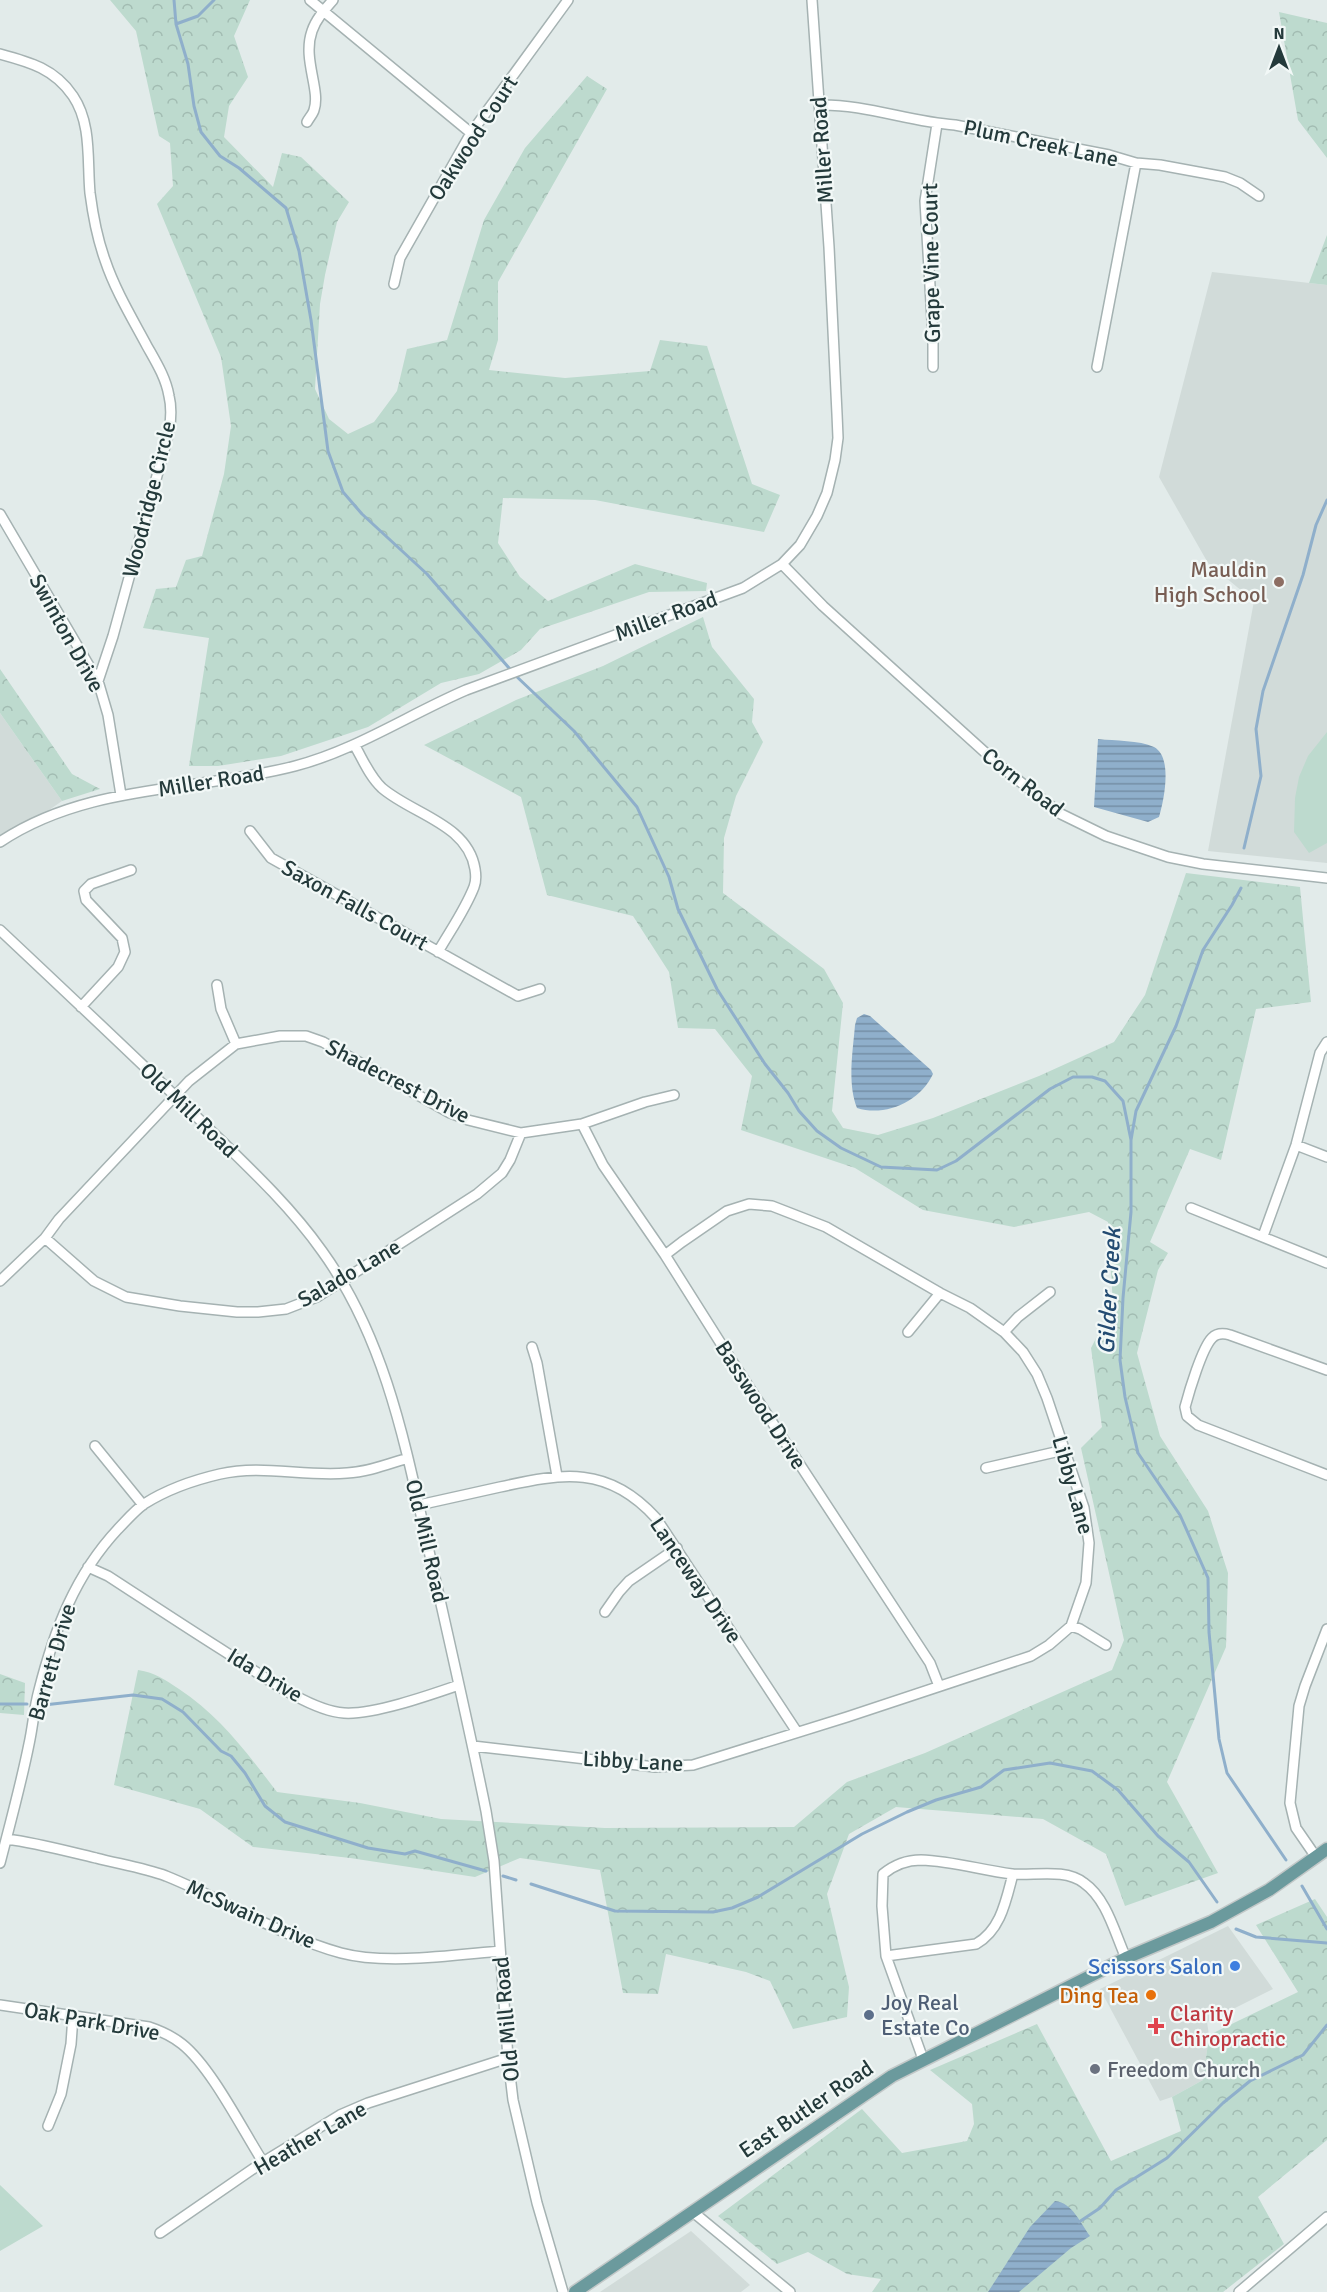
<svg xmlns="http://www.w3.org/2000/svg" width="1327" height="2292" font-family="Signika,sans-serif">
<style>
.built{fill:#d1dbd9}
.forest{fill:url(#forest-crowns)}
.park{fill:#bddace}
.water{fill:url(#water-rules)}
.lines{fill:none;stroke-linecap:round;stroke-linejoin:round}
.stream{stroke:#8fafcb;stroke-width:3}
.minor-casing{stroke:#a5b2b2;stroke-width:12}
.major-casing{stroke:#c2c8c8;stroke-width:15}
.minor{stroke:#fff;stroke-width:9}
.major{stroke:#6b9a9d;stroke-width:12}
.education-dot{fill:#8d6e63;stroke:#f2f8f7;stroke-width:2}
.shop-dot{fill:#3f7fe0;stroke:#f2f8f7;stroke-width:2}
.food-dot{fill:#e8710a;stroke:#f2f8f7;stroke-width:2}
.service-dot{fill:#5c6f8a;stroke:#f2f8f7;stroke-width:2}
.health-dot{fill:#e0444e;stroke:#f2f8f7;stroke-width:2}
.worship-dot{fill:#6b7280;stroke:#f2f8f7;stroke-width:2}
.labels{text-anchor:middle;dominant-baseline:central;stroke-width:4.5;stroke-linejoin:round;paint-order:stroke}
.street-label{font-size:22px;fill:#243a3b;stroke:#f2f8f7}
.education-label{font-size:22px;fill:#785e54;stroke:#f2f8f7;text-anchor:end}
.shop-label{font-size:22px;fill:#366cbe;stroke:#f2f8f7;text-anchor:end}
.food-label{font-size:22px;fill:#c56008;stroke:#f2f8f7;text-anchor:end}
.service-label{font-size:22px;fill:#4e5e75;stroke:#f2f8f7;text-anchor:start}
.health-label{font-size:22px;fill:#be3a42;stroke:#f2f8f7;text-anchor:start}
.worship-label{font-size:22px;fill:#5b616d;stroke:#f2f8f7;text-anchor:start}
.water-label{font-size:24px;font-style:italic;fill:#234b71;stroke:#f2f8f7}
</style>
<defs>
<pattern id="forest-crowns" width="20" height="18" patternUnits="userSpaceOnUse" patternTransform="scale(1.5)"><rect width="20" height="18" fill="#bddace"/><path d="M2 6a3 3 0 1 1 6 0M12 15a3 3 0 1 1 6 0" fill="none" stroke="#a2bcb2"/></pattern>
<pattern id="water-rules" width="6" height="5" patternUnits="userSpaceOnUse" patternTransform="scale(1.5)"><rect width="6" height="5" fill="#8fafcb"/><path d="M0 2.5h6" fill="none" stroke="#758fa6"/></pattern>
</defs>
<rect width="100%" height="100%" fill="#e2ebea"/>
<!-- built -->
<path class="built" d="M1212,272L1327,285V863L1208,851L1254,601L1208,563L1159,477Z
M0,713L62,801L0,844Z
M1228,1926L1273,1989L1207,2022L1209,2035L1203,2080L1172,2097L1160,2101L1100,1989Z
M691,2231L750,2285L741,2292H600Z"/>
<!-- forest -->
<path class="forest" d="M110,0H250L234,36L248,77L229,106L224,137L273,187L282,153L301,157L349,202L337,222L325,275L320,304L315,389L329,419L348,434L374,422L397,391L407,349L447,340L484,220L525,148L587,76L607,89L498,282V340L489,370L565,378L650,371L660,340L707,346L752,484L780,495L764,532L595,500L503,498L498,543L520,577L548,601L635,564L707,583L706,591L649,592L540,629L521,650L479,674L441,683L368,727L281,756L218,766H189L209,638L143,628L156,589L176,587L186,560L202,556L224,474L231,426L221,357L157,204L173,186L170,143L159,136L136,31Z
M1279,12L1327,23V158L1298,120Z
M1327,235V285L1309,283Z
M703,617L712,647L754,699L752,722L763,742L736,796L724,838L723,893L824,969L843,1003L832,1111L843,1128L878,1135L933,1118L1039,1076L1114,1042L1145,995L1186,873L1300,887L1311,1002L1256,1009L1221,1160L1190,1149L1150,1242L1168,1253L1158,1270L1137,1353L1160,1436L1208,1511L1228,1573L1226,1647L1167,1782L1218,1873L1125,1906L1106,1854L1043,1819L896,1807L849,1834L827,1894L849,1987L847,2017L793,2029L770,1981L746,1972L666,1954L658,1994L623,1993L600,1870L520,1858L475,1877L350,1858L253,1847L200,1809L114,1785L138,1670C156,1673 164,1679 179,1689C220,1716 247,1753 277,1792L360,1803L441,1819L605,1828L794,1827L847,1782L925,1753L1112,1670L1124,1640L1081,1448L1102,1427L1091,1348L1113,1305L1108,1222L1089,1212L1014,1227L923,1210L855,1168L741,1130L752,1076L715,1029L678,1028L669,972L633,916L547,895L521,797L424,745L516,700L603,666Z
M0,669L72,774L100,789L62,801L0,713Z
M0,1674L25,1683L24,1715L0,1713Z
M1315,1899L1327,1917V2140L1258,2197L1284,2244L1223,2292H872L881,2279L847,2274L808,2252L777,2264L718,2216L862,2109L902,2153L967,2141L974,2124L972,2104L930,2070L1037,2024L1111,2161L1181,2131L1172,2097L1203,2080L1209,2035L1298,1992L1256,1925Z"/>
<!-- park -->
<path class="park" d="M1327,732V843L1309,853L1294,832L1295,798L1299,777L1308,756Z
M0,2185L43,2226L0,2251Z"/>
<!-- water -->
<path class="water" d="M1098,739C1115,741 1139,740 1154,747C1173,757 1164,800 1159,817L1148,822L1094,807Z
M864,1014L870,1016L931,1070L933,1074C920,1102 885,1117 857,1108C847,1083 853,1051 855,1025L857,1018Z
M1055,2201C1073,2203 1080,2223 1090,2236L1071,2248L1019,2292H988L1030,2227Z"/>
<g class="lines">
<!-- stream -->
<path class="stream" d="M174,0L176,24L188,64L194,106L201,132L220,156L239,168L286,208L299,251L311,320L328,451L343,492L362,514L427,574L516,676L574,731L637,807L669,877L678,909L717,989L765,1064L788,1093L799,1111L817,1131L841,1148L881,1167L937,1170L956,1161L1050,1089L1073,1077H1092L1105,1081L1123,1101L1131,1140
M176,24L198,16L214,0
M1244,848L1261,776L1256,729L1263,691L1303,575L1316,525L1327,500
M1241,888L1232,905L1203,950L1176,1026L1136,1111L1131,1140V1212L1123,1298L1120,1360L1125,1397L1138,1453L1180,1515L1208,1578L1209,1632L1219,1739L1227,1773L1286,1860
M0,1704H27
M44,1705L133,1695L162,1699L183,1712L221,1751L231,1756L245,1773L265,1806L285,1822L368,1848L405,1854L415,1851L486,1871
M503,1876L516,1880
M531,1884L615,1911L713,1912L732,1908L758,1897L862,1834L907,1812L936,1800L981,1787L1004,1770L1050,1763L1092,1771L1118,1790L1158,1836L1189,1862L1217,1902
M1302,1886L1327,1929
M1236,1929L1256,1937L1327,1943
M1079,2222L1100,2208L1116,2190L1167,2158L1223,2103L1250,2081L1303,2055L1327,2025"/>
<!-- minor casing -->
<g class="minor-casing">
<path id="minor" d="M310,0L471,133
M0,54C30,62 55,69 73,96C92,124 87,161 90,193C93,216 97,238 105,260C115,290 132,318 147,346C156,362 166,378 169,396C172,408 171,420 169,432L113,636L98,681
M819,105C866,104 909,122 955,125L1109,155L1136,163L1160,165L1225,177L1240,183L1259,196
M307,122C309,118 313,114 314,110C321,90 302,59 312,31C316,19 325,9 333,0
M394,284L400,258L471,133L568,0
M933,367V337L925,201L937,124
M1097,367L1136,163
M0,514L98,681L108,715L121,795
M782,564L823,606L999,765L1061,814L1106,836L1168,857L1203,864L1327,878
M355,746C363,760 370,777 382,788C412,814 468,824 475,869C476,875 476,882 474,887C465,910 450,931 438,952
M250,831L271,858L518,996L540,989
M0,842C88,783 196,792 295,766C356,750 408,715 466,690L743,588L782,564L800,545L817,516L827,493L835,460L838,438L837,414L829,247L812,0
M0,930C67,993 135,1057 201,1121C243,1162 288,1203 322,1251C388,1342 407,1454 431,1560C450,1644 469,1727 486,1811L494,1861L508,2058L513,2100L537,2203L563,2292
M217,985L221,1009L236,1044
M81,1007L118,967L125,952L122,938L86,900L84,891L91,884L131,870
M582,1124L603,1165L665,1255L730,1358L930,1663L939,1686
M1296,1145L1327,1157
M1191,1208L1327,1263
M1263,1236L1296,1145L1320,1053L1327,1042
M45,1238L94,1281L126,1297L180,1306L237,1312H258L286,1309L317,1297L477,1194L502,1173L510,1160L521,1133
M0,1281L45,1238L59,1219L189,1081L236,1044L280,1036H306L323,1042L450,1113L468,1120L521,1133L582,1124L645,1102L674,1095
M908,1332L940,1293
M1004,1332L1018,1317L1050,1292
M532,1347L537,1363L557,1476
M1327,1370L1230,1335C1223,1333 1217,1333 1212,1338C1202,1348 1189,1392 1185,1407L1187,1416L1198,1425L1327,1475
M95,1446L143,1505
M986,1468L1064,1450
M419,1505C446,1499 473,1493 500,1487C563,1473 608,1465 656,1518L797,1732
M88,1567L108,1576C148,1602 187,1628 227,1653C257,1672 309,1711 344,1713C373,1715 430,1695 459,1685
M605,1612L619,1592L629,1581L677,1548
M1071,1626L1080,1629L1106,1645
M473,1746L655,1767L693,1765L847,1717L1031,1656L1049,1645L1071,1626L1086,1583L1089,1543L1084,1508L1047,1398L1037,1374L1023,1352L1004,1332L970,1308L940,1293L826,1227L772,1206L749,1204L727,1211L682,1242L665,1255
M7,1839C37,1843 66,1851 96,1858C119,1864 144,1868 166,1876C226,1900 279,1936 341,1953C386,1965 454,1955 500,1951
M1316,1857L1296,1828L1290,1803L1299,1706L1305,1686L1327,1629
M0,1863C10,1824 21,1784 29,1744C33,1726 34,1708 39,1690C54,1631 75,1575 118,1529C126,1521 134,1511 144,1504C166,1490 194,1480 220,1474C262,1464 304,1477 347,1473C368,1472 388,1464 408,1458
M886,1956L976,1944C1001,1930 1006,1900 1013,1874
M0,2005L149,2027C161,2031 172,2036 182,2044C211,2067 242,2129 263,2162
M923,2059L886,1956L882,1906L883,1874C894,1865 906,1860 921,1860C952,1861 981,1870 1012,1874C1034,1876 1065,1868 1084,1883C1107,1899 1115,1934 1126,1958
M48,2126L61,2094L71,2044L73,2016
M693,2212L790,2292
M160,2233L263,2162L340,2115L368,2103L508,2058
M1239,2292L1327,2217"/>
</g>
<!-- major casing -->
<g class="major-casing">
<path id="major" d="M575,2292L892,2076L1126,1958L1211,1922L1269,1890L1327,1849"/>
</g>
<!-- minor -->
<use href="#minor" class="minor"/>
<!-- major -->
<use href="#major" class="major"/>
</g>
<!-- markers -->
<circle class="education-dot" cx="1279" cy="582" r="6"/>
<circle class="shop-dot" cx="1235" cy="1966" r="6"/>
<circle class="food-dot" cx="1151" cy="1995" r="6"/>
<circle class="service-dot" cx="869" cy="2015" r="6"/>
<path class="health-dot" d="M1153 2017h6v6h6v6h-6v6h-6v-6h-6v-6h6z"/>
<circle class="worship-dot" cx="1095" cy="2069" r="6"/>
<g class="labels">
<!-- street labels -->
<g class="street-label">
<text transform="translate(473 138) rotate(-57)">Oakwood Court</text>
<text transform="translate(1041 143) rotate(12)">Plum Creek Lane</text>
<text transform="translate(822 150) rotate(-94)">Miller Road</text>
<text transform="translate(931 263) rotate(-91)">Grape Vine Court</text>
<text transform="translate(149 499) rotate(-76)">Woodridge Circle</text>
<text transform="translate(666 616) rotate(-20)">Miller Road</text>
<text transform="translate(67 633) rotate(61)">Swinton Drive</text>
<text transform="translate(211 781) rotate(-9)">Miller Road</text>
<text transform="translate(1023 782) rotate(38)">Corn Road</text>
<text transform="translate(355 905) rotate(29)">Saxon Falls Court</text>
<text transform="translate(398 1081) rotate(27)">Shadecrest Drive</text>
<text transform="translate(189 1110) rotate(44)">Old Mill Road</text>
<text transform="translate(349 1273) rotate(-30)">Salado Lane</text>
<text transform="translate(761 1405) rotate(57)">Basswood Drive</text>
<text transform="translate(1073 1485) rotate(74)">Libby Lane</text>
<text transform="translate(427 1541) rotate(77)">Old Mill Road</text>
<text transform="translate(696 1580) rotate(56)">Lanceway Drive</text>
<text transform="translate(52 1662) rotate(-74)">Barrett Drive</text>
<text transform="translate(265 1675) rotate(31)">Ida Drive</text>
<text transform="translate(633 1761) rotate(3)">Libby Lane</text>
<text transform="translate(251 1914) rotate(24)">McSwain Drive</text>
<text transform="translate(506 2019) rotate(-95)">Old Mill Road</text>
<text transform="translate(92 2021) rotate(10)">Oak Park Drive</text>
<text transform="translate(806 2109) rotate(-34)">East Butler Road</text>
<text transform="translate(310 2138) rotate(-30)">Heather Lane</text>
</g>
<!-- education labels -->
<g class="education-label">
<text x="1267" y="569">Mauldin<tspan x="1267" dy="25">High School</tspan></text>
</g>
<!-- shop labels -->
<g class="shop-label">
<text x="1223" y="1966">Scissors Salon</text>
</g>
<!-- food labels -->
<g class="food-label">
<text x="1139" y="1995">Ding Tea</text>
</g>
<!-- service labels -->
<g class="service-label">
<text x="881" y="2002">Joy Real<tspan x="881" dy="25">Estate Co</tspan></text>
</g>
<!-- health labels -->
<g class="health-label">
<text x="1170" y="2013">Clarity<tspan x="1170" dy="25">Chiropractic</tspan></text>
</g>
<!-- worship labels -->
<g class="worship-label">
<text x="1107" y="2069">Freedom Church</text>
</g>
<!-- water labels -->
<g class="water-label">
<text transform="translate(1109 1291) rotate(-87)">Gilder Creek</text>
</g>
</g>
<!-- north arrow -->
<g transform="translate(1279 48)" stroke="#f2f8f7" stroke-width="4.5" paint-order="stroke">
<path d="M0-4.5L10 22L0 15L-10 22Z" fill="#243a3b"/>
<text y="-9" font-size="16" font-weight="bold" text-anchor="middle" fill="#243a3b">N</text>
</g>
</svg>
